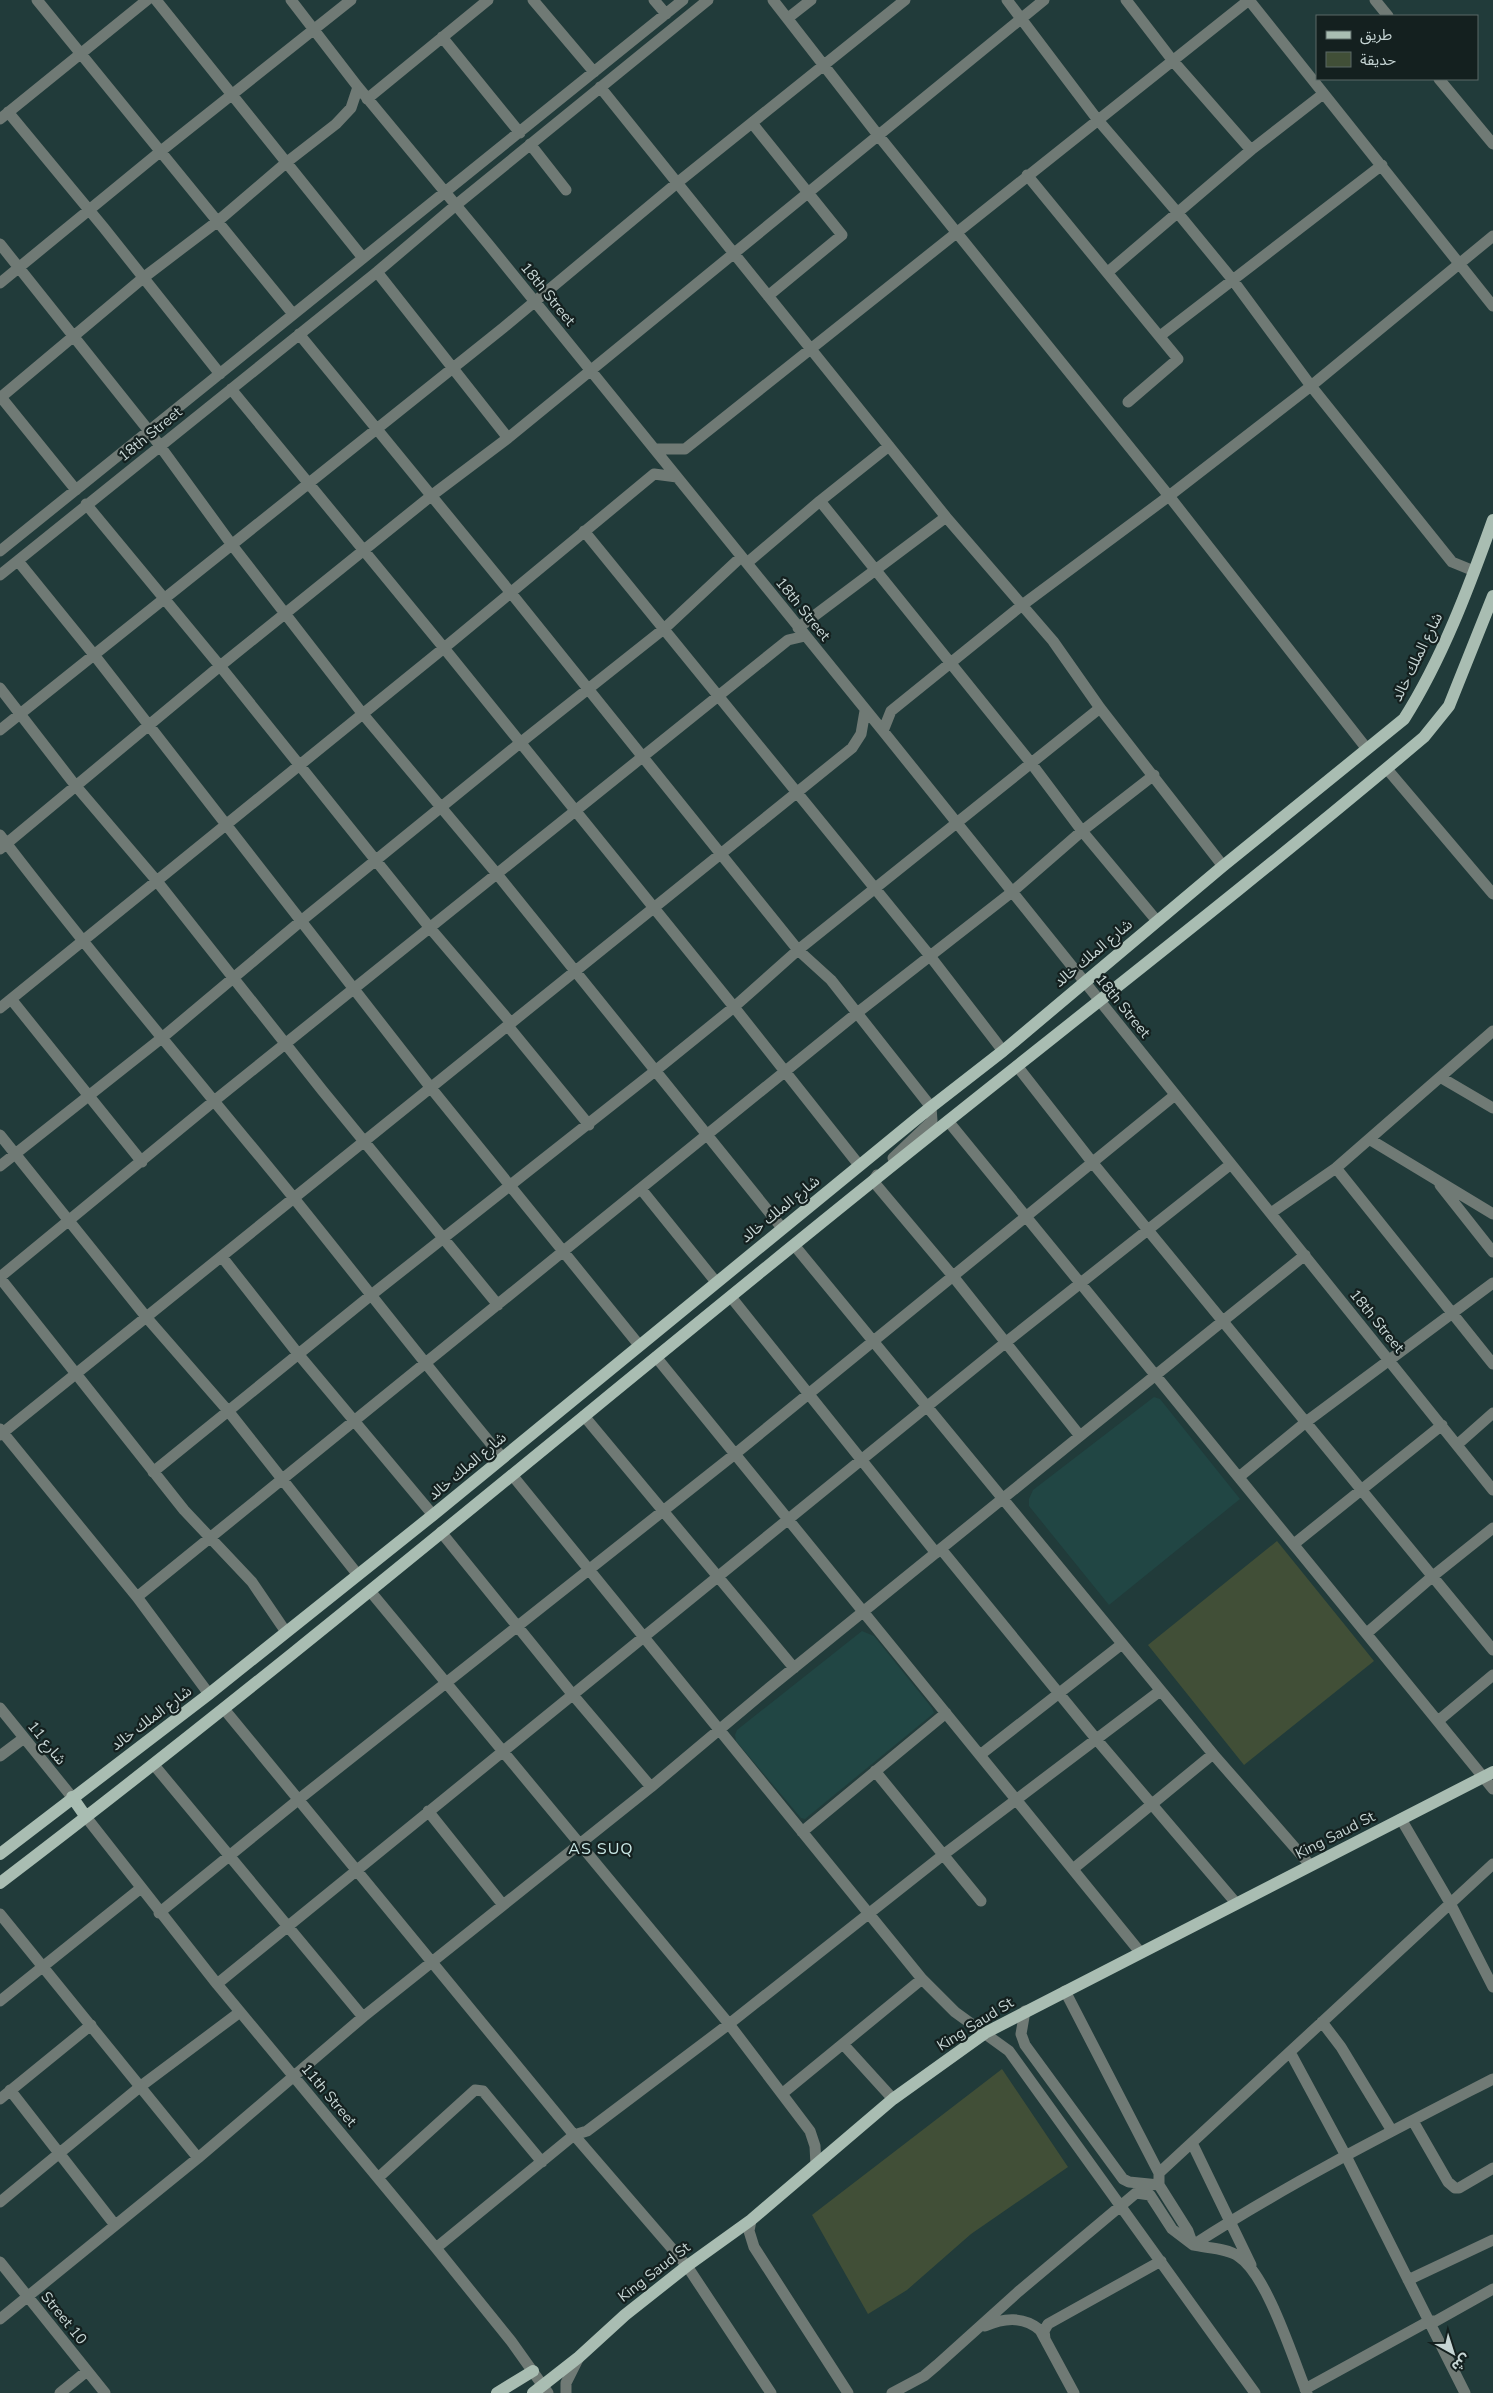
<svg xmlns="http://www.w3.org/2000/svg" width="1493" height="2393" font-family="'Nunito Sans','Noto Sans Arabic',sans-serif">
<style>
.built{fill:#214644}
.green{fill:#414f37}
.lines{fill:none;stroke-linecap:round;stroke-linejoin:round}
.minor{stroke:#707a75;stroke-width:11}
.major{stroke:#a9bdb2;stroke-width:12}
.labels{text-anchor:middle;dominant-baseline:central;stroke-width:4.5;stroke-linejoin:round;paint-order:stroke}
.street-label{font-size:15px;fill:#c6d5d4;stroke:#14201f}
.neighbourhood-label{font-size:16px;letter-spacing:1px;fill:#c9e7e5;stroke:#14201f}
</style>
<rect width="100%" height="100%" fill="#213b3a"/>
<!-- built -->
<path class="built" d="M1154,1397L1160,1399L1240,1499L1109,1605L1029,1506V1499L1033,1490Z
M862,1631L874,1636L932,1708L934,1713L805,1819L801,1818L736,1741L735,1735L737,1730Z"/>
<!-- green -->
<path class="green" d="M1277,1541L1374,1661L1244,1765L1148,1645Z
M1002,2069L1068,2167L971,2234L907,2290L868,2314L812,2215Z"/>
<g class="lines">
<!-- minor -->
<path class="minor" d="M37,0L293,314
M156,0L363,258
M291,0L358,87L489,245L883,731L1493,1490
M533,0L594,72
M654,0L666,14
M773,0L878,135L1169,496L1367,749
M1007,0L1097,119L1177,212L1232,279L1311,386L1452,562L1474,571
M1126,0L1173,61L1251,150
M1249,0L1493,306
M1375,0L1388,16
M788,18L811,0
M442,37L520,133
M1439,79L1493,144
M600,87L946,517L1053,641L1100,708L1223,866
M367,99L488,0
M8,112L104,228L220,374
M0,119L147,0
M752,123L842,235L768,296
M530,144L566,190
M1027,175L1178,359L1128,402
M0,244L149,431L232,545L362,713L497,874L782,1228
M377,272L508,438
M1108,272L1251,150L1323,94
M0,283L161,151L351,0
M299,334L511,593L798,950L831,980L931,1107L932,1121L893,1158
M1160,336L1382,165
M231,389L444,648L734,1007L859,1165
M0,396L76,490
M0,398L143,278L218,221L287,162L336,124L351,108L358,87
M655,449H685L1249,0
M820,501L1031,763L1082,831L1157,921
M86,504L220,666L430,928L511,1023
M584,531L930,956L1003,1051
M0,551L683,0
M18,561L95,656L431,1088L639,1345
M747,563L820,501L889,446
M0,575L377,272L456,205L708,0
M798,628L946,517
M0,688L75,785L156,880L322,1090L498,1305
M0,730L503,328L677,183L905,0
M883,731L891,711L1021,606L1169,496L1311,386L1493,236
M1387,769L1493,894
M0,835C94,958 195,1077 293,1197C363,1284 431,1372 502,1457
M0,849L220,666L431,496L508,438L1044,0
M11,999L142,1162
M0,1008L444,648L654,474L677,477
M508,1026L589,1125
M1017,1066L1092,1162L1493,1650
M1440,1077L1493,1108
M948,1121L1493,1789
M0,1135L147,1318L229,1412L358,1575
M1369,1139L1493,1214
M0,1166L163,1037L301,921L520,743L665,628L741,557
M1336,1168L1493,1364
M877,1175L873,1181L952,1275L1080,1436
M1440,1185L1493,1252
M641,1189L716,1282
M1271,1213L1336,1168L1493,1031
M794,1245L1213,1754L1310,1865
M222,1257L299,1355L433,1515
M0,1277L214,1101L788,640L805,636
M0,1278L184,1510L252,1582L286,1632
M731,1297L936,1553
M656,1357L1140,1952
M584,1416L794,1668
M0,1429L137,1597L209,1694
M0,1435L852,748L861,734L865,711
M1458,1444L1493,1413
M153,1472L370,1296L655,1071L734,1007L798,950L1100,708
M512,1475L922,1979L955,2012L1009,2051L1255,2393
M1239,1477L1306,1422L1493,1283
M441,1532L573,1695L651,1787
M1294,1544L1442,1425
M941,1549L1097,1740L1236,1903
M370,1591L729,2024L810,2131L815,2146L816,2165
M137,1597L857,1013L1012,892L1082,831L1154,775
M1367,1633L1433,1576L1493,1528
M0,1708L72,1797
M224,1709L574,2135L687,2266L771,2393
M1438,1721L1493,1675
M980,1755L1122,1644
M0,1756L24,1738
M154,1765L363,2017
M875,1771L981,1901
M428,1811L503,1905
M86,1817L217,1984L436,2248L511,2341L548,2393
M1401,1819L1450,1903L1493,1987
M802,1832L946,1713
M1073,1869L1213,1754
M159,1913L298,1800L735,1454L1175,1095
M0,1914L198,2158
M217,1984L1005,1343L1231,1164
M1065,1991L1159,2173V2185L1188,2231L1193,2245C1206,2248 1227,2248 1238,2256C1267,2274 1293,2359 1307,2393
M0,2001L141,1888
M1025,2011L1021,2034L1025,2045L1123,2179L1129,2182L1159,2185
M1322,2022L1341,2047L1392,2131
M843,2044L893,2099
M1290,2052L1346,2156L1465,2393
M10,2090L115,2225
M783,2093L922,1979
M0,2099L91,2025
M1413,2121L1448,2182L1455,2188H1459L1493,2168
M1192,2143L1251,2265
M1159,2173L1493,1864
M379,2177L475,2090L483,2091L542,2162
M0,2202L141,2086L240,2012
M751,2220L749,2231L754,2247L848,2393
M436,2248L574,2135L587,2131L729,2024L943,1855L1160,1691
M0,2262L105,2393
M1408,2280L1493,2240
M0,2319L198,2158L363,2017L651,1787L769,1688L1080,1436L1305,1255
M985,2326C1003,2318 1024,2316 1040,2330L1074,2393
M1045,2339L1044,2331L1048,2324L1161,2261
M1305,2389L1429,2321H1436L1493,2289
M60,2393L87,2371
M566,2393V2383L579,2357
M892,2393L924,2376L937,2365L1018,2292L1136,2193L1150,2195L1172,2229L1193,2245C1289,2183 1392,2131 1493,2079"/>
<!-- major -->
<path class="major" d="M72,1797L86,1817
M0,1854L209,1694L433,1515L931,1107L1003,1051L1223,866L1404,719C1442,659 1469,587 1493,520
M0,1883C297,1657 582,1415 873,1181C1057,1033 1244,889 1424,737L1449,706L1493,596
M497,2393L533,2371
M533,2393L579,2357L625,2315L687,2266L751,2220L893,2099L985,2033L1493,1772"/>
</g>
<g class="labels">
<!-- street labels -->
<g class="street-label">
<text transform="translate(548 294) rotate(51)">18th Street</text>
<text transform="translate(150 434) rotate(-39)">18th Street</text>
<text transform="translate(803 609) rotate(51)">18th Street</text>
<text transform="translate(1417 657) rotate(-64)">شارع الملك خالد</text>
<text transform="translate(1093 953) rotate(-40)">شارع الملك خالد</text>
<text transform="translate(1123 1006) rotate(51)">18th Street</text>
<text transform="translate(780 1209) rotate(-39)">شارع الملك خالد</text>
<text transform="translate(1377 1321) rotate(51)">18th Street</text>
<text transform="translate(467 1466) rotate(-40)">شارع الملك خالد</text>
<text transform="translate(151 1718) rotate(-37)">شارع الملك خالد</text>
<text transform="translate(47 1743) rotate(51)">شارع 11</text>
<text transform="translate(1335 1835) rotate(-27)">King Saud St</text>
<text transform="translate(975 2024) rotate(-32)">King Saud St</text>
<text transform="translate(329 2095) rotate(50)">11th Street</text>
<text transform="translate(654 2272) rotate(-38)">King Saud St</text>
<text transform="translate(64 2318) rotate(51)">Street 10</text>
</g>
<!-- neighbourhood labels -->
<g class="neighbourhood-label">
<text x="601" y="1849">AS SUQ</text>
</g>
</g>
<!-- legend -->
<rect x="1316" y="15" width="162" height="65" fill="#14201f" stroke="#5b6867"/>
<rect x="1326" y="31" width="25" height="8" fill="#a9bdb2" stroke="#5b6867"/>
<text x="1360" y="40" font-size="15" fill="#c6d5d4">طريق</text>
<rect x="1326" y="52" width="25" height="15" fill="#414f37" stroke="#5b6867"/>
<text x="1360" y="65" font-size="15" fill="#c6d5d4">حديقة</text>
<!-- north arrow -->
<g transform="translate(1453 2353) rotate(141)" stroke="#14201f" stroke-width="4" paint-order="stroke">
<path d="M0-4L9 19L0 12L-9 19Z" fill="#c6d5d4"/>
<text y="-8" font-size="14" font-weight="bold" text-anchor="middle" fill="#c6d5d4">ش</text>
</g>
</svg>
